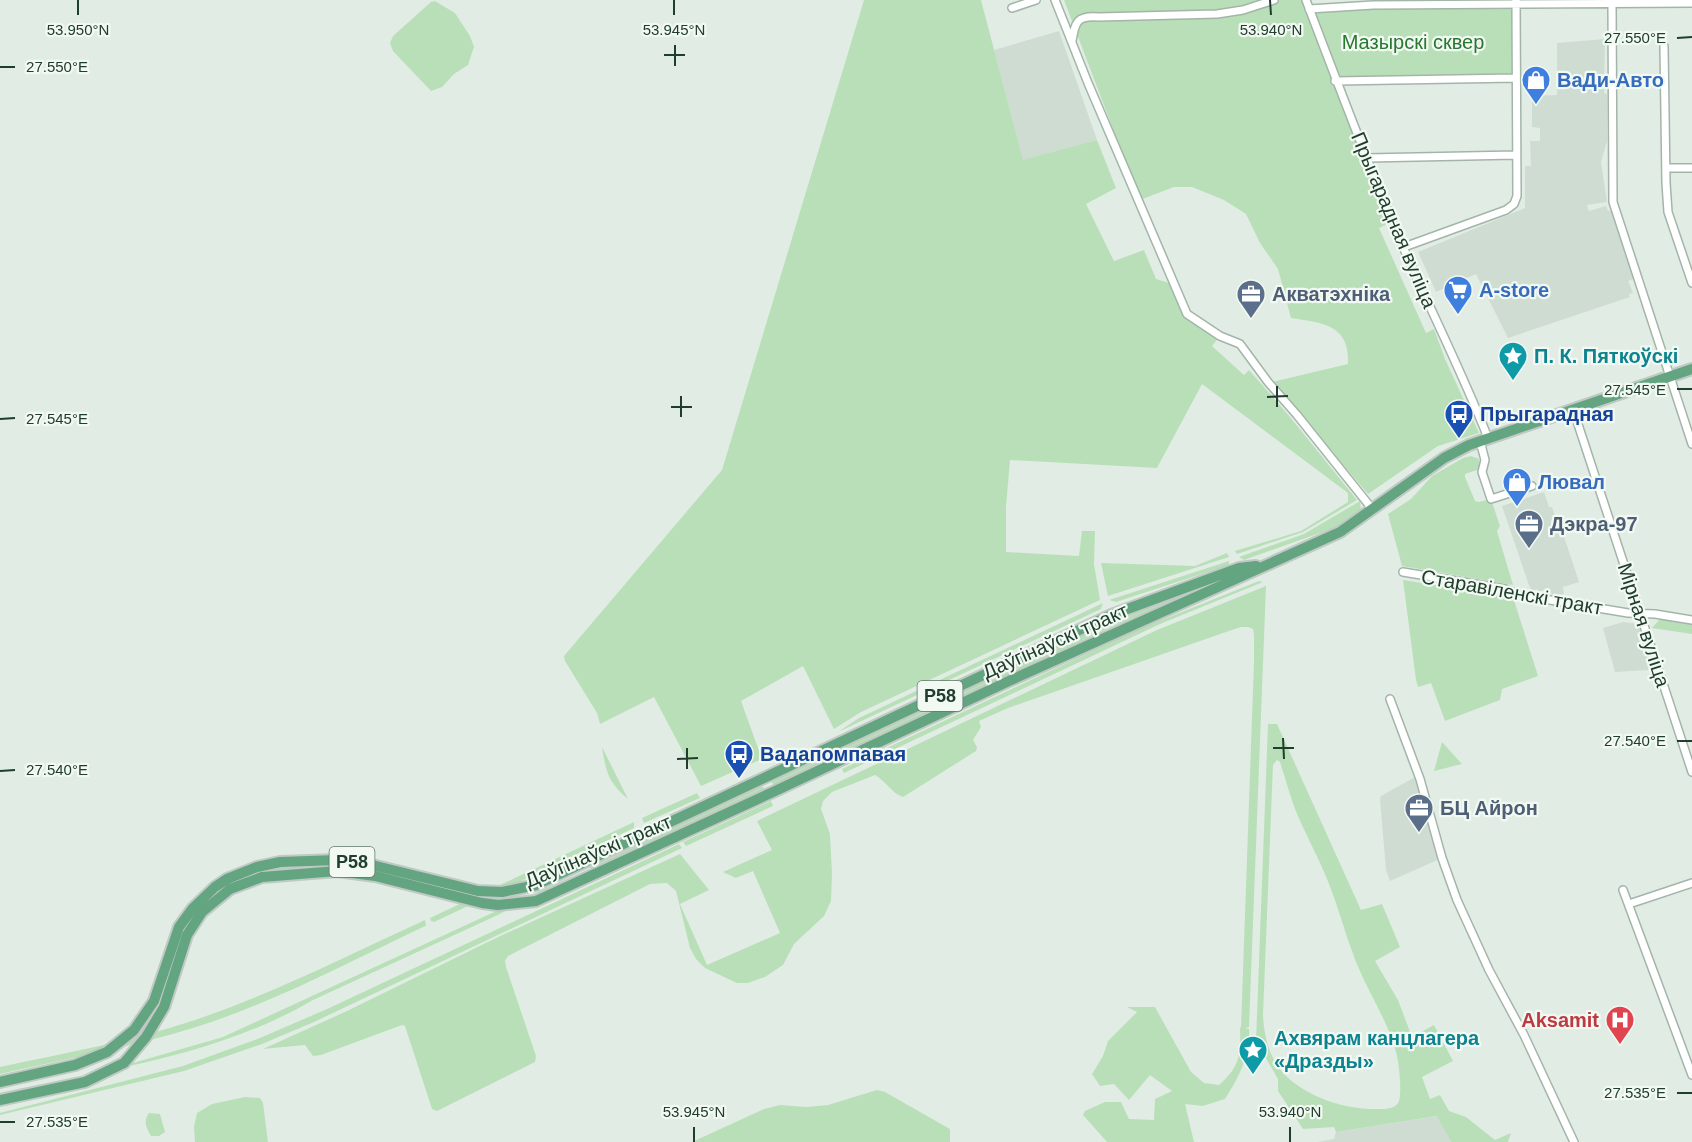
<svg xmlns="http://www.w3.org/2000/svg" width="1692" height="1142" font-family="Arial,sans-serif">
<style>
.built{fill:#cfdcd2}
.green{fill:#b9dfb8;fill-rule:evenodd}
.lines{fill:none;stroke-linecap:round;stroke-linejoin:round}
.minor-casing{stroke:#a3b5a9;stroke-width:10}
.primary-casing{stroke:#c1c9c4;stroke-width:14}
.minor{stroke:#fff;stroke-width:7}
.primary{stroke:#63a581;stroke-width:10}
.ticks{fill:none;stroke:#203e2d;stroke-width:2}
.labels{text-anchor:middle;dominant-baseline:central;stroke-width:4.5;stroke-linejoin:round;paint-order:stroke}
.shield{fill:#f2f9f3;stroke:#5f7668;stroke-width:1.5}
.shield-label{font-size:18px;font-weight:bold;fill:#203e2d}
.park-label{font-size:20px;fill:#28782f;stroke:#f2f9f3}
.shop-label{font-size:20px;font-weight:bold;fill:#366cbe;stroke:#f2f9f3;text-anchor:start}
.street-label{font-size:20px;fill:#203e2d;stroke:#f2f9f3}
.service-label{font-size:20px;font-weight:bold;fill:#4e5e75;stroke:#f2f9f3;text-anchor:start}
.culture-label{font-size:20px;font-weight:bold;fill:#0d838f;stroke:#f2f9f3;text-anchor:start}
.transit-label{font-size:20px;font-weight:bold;fill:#164399;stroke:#f2f9f3;text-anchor:start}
.health-label{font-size:20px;font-weight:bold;fill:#be3a42;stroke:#f2f9f3;text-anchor:end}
.ticks-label{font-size:15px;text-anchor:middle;fill:#203e2d;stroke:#f2f9f3;stroke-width:4.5;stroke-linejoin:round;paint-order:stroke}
</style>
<rect width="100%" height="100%" fill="#e1ede4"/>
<!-- built -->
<path class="built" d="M1059,31L1097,140L1023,161L994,50Z
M1605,39L1604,93L1607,94V141L1601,162L1607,202L1587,205L1589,211L1606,206L1608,211L1611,210L1634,279L1628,281L1633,293L1629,294L1630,297L1508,338L1476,274L1436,292L1418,252L1525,208V166H1531L1530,141H1540V128L1532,127V96L1557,95V43Z
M1544,492L1549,507H1552L1555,516L1557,515L1579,582L1563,587L1564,594L1553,597L1551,592H1549L1547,589L1538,592L1537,589L1531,591L1502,506Z
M1623,622L1638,624L1653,668L1648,670L1615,672L1603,628Z
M1418,774L1442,858L1390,881L1386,870L1380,799L1381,796L1415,777Z
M1438,1116L1451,1142H1317L1334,1139L1336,1132Z"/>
<!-- green -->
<path class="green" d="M864,0H981L1023,160L1097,140L1116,188L1086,204L1114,261L1144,250L1156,279L1176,285L1187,314L1220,336L1212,346L1244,375L1249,370L1290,417L1357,500L1303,532L1237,554L1235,551L1301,531L1348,502V493L1202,384L1157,468L1010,460L1006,507V552L1079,556L1082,531H1095L1094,564L1100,600L861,712L834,729L803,666L741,701L762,759L701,786L654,697L600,724L597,713L565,661L564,656L722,470Z
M1064,0H1305L1309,10L1516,4V78L1335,81L1392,222L1379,228L1426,333L1434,329L1445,359L1479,433L1438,446L1368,494L1272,382L1348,364C1350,324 1322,323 1291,318L1278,269L1260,243L1246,214L1224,200L1192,187H1174L1140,200Z
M435,1L455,13L470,36L474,47L468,65L454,74L442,87L431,91L393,51L390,43L393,36L431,2Z
M1471,456L1479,459L1480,469L1465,474V477L1475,501L1479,502L1491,499L1500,526L1497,531L1513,585L1402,566L1388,514L1411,499L1432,476L1463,458Z
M1360,501L1361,512L1334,528L1244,560L1239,557L1304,534Z
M1227,553L1229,557L1108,596L1101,563L1195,566Z
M1229,561V564L1226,566L1116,602L1109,600Z
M1238,574L1111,627L774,786L771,781L1104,625Z
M1403,580L1513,597L1538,676L1502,689L1500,700L1445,721L1431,683L1418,687L1416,680Z
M1259,581L1263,582L1160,624L844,773L842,769L1137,630Z
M1266,586L1249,1027L1245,1028L1249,1029C1250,1056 1239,1077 1225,1099L1203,1106L1185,1104L1194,1142H1107L1083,1115L1085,1111L1105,1102H1121L1129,1119L1154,1120L1155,1099L1172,1091L1150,1075L1129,1100L1114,1084L1100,1086L1092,1074L1103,1056L1108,1041L1137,1012L1127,1007H1155L1191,1072L1204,1083L1219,1085C1240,1067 1241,1054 1240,1028L1241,1027L1254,661V635L1253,629L1248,627H1241L1226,632L1008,708L979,721L981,727L973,740L977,747L976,751L903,797C891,793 886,781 875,775L832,792L823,801L821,809L830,834L832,874L831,901L824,916L794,944L783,965L765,977L748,983H737L705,968L696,959L690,948L676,891L667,883L650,884L508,956L505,961L506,967L536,1056L535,1062L437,1111L432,1109L405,1026L402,1025L321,1055L313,1056L305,1045L263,1049L347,1011L496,938L680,854L709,890L680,904L707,965L780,933L753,871L736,878L723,872L772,850L757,821L1157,630Z
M1103,603L1101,609L838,732L859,718Z
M1660,619L1692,624V634L1652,628Z
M1268,724H1277L1361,910L1382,904L1400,947L1375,961L1398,1000L1412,1037L1434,1025L1453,1061L1422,1077L1430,1099L1440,1095L1449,1111L1466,1117L1495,1140L1511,1133L1508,1142H1451L1437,1116L1336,1132L1334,1127L1303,1129L1278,1091V1079L1256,1041ZM1277,760L1280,762C1285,777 1289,793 1295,809C1305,834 1319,858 1329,884C1340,912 1347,941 1359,969C1371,997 1388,1022 1396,1052C1399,1062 1402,1091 1399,1101C1396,1109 1386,1109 1379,1109C1346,1110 1308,1098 1284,1074C1269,1058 1264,1036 1263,1015L1273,765Z
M1442,742L1462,764L1434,771Z
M602,747L628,799C608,782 606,772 602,747Z
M761,784L764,789L594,868H588C647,841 703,811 761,784Z
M697,793L700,798L644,823L642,818Z
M771,801L773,806L686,846L683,842Z
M634,822V828L434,922L431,921L430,918Z
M679,844L682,848L314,1022L262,1044L184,1071L0,1115V1113L183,1066L260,1038L327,1009Z
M581,872L522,901L500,914L313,1000C255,1034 190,1053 125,1067L126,1065L223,1037Z
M425,920L426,926L423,927C349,962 275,1002 196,1027C132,1047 65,1059 0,1074V1067C65,1053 132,1041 195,1020C274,993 349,955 425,920Z
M877,1090L885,1092L950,1129V1142H692L764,1109L780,1105L806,1107L828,1105Z
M245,1097L260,1098L263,1103L268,1142H195L194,1127L197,1113L212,1104Z
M149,1113L160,1114L165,1132L159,1136H151C146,1128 143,1121 149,1113Z"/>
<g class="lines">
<!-- minor casing -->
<g class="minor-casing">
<path id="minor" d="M1055,0L1088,83L1187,314L1220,336L1240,344L1268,382L1297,415L1373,510
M1306,0C1334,74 1362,148 1392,221C1422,294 1459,364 1488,438
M1612,4L1613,202L1692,444
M1012,8L1036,0
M1309,9L1373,5L1692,3
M1072,41C1075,22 1077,15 1099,17L1217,14L1243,10L1274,0
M1664,46L1666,183L1668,212L1692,283
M1335,81L1516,78
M1367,158L1516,155
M1666,168H1692
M1404,247L1506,210L1514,204L1517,196L1516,0
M1573,409L1692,772
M1480,441L1485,460L1482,472L1491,499L1532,486
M1403,572L1505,589L1520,595L1628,613L1655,614L1692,620
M1390,699L1420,779L1442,858L1457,900L1489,970L1524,1035L1574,1142
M1623,890L1692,1075
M1629,904L1692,883"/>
</g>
<!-- primary casing -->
<g class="primary-casing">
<path id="primary" d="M0,1082L75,1065L107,1052L134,1030L154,1001L179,927L193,908L215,887L227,879L257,867L280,862L337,860L376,866L478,891L502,892L536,885L1111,615L1239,568L1256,566
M0,1100L85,1082L124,1063L146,1037L164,1007L187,935L202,912L230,889L262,877L337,871L375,876L482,903L498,905L536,901L773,792L1009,681L1340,532L1444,458L1469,445L1692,369"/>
</g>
<!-- minor -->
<use href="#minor" class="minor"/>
<!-- primary -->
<use href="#primary" class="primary"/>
</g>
<!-- ticks -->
<path class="ticks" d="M78,0V15M674,0V15M1270,0L1271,15M1677,38L1692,37M675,45V66M664,55H685M0,67H15M1277,386V407M1677,389H1692M681,396V417M1267,397L1288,396M671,407H692M0,419L15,418M1283,738L1284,759M1677,741H1692M687,748V769M1273,748H1294M677,759L698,758M0,771L15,770M1677,1093H1692M0,1122H15M694,1127V1142M1290,1127V1142"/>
<!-- icons -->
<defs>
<g id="shop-pin" transform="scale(1.5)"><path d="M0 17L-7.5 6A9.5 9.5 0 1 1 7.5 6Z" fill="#3f7fe0" stroke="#f2f9f3"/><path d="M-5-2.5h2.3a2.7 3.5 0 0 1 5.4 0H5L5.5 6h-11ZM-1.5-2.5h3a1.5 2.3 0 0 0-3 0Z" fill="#fff"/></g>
<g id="supermarket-pin" transform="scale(1.5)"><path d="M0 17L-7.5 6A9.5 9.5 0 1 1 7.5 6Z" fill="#3f7fe0" stroke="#f2f9f3"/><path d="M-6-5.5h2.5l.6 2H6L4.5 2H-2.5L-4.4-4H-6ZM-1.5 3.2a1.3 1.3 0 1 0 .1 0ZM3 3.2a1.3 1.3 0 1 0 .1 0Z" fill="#fff"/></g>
<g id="office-pin" transform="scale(1.5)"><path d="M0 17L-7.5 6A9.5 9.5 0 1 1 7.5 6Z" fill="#5c6f8a" stroke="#f2f9f3"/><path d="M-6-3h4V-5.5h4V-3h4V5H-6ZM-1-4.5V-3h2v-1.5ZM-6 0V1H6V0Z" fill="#fff"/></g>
<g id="sight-pin" transform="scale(1.5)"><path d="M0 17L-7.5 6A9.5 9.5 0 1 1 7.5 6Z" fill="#0f9aa8" stroke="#f2f9f3"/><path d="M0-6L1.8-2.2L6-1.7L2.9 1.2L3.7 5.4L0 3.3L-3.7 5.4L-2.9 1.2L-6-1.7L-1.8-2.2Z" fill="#fff"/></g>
<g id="bus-pin" transform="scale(1.5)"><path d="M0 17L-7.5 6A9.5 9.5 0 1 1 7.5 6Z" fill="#1a4fb4" stroke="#f2f9f3"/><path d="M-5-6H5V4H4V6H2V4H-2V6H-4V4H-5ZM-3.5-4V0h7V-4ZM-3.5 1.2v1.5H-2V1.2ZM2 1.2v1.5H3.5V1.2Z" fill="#fff"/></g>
<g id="hospital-pin" transform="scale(1.5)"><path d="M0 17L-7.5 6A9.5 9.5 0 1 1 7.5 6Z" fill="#e0444e" stroke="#f2f9f3"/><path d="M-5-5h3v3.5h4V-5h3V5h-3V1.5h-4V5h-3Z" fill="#fff"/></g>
</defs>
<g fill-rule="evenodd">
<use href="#shop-pin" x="1536" y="80"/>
<use href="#supermarket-pin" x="1458" y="290"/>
<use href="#office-pin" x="1251" y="294"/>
<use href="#sight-pin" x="1513" y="356"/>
<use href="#bus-pin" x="1459" y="414"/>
<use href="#shop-pin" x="1517" y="482"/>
<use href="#office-pin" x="1529" y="524"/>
<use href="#bus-pin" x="739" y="754"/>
<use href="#office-pin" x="1419" y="808"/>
<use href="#hospital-pin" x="1620" y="1020"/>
<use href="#sight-pin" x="1253" y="1050"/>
</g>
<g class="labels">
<!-- shield labels -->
<g class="shield">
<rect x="917.5" y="681" width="45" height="30" rx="4.5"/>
<rect x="329.5" y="847" width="45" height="30" rx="4.5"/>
</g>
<g class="shield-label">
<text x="940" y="696">Р58</text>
<text x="352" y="862">Р58</text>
</g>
<!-- park labels -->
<g class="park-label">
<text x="1413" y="42">Мазырскі сквер</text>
</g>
<!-- shop labels -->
<g class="shop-label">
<text x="1557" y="80">ВаДи-Авто</text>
<text x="1479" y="290">А-store</text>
<text x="1538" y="482">Лювал</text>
</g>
<!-- street labels -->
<g class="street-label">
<text transform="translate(1394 220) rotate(67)">Прыгарадная вуліца</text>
<text transform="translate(1512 592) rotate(10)">Старавіленскі тракт</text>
<text transform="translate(1644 625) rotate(72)">Мірная вуліца</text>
<text transform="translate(1055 641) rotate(-24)">Даўгінаўскі тракт</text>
<text transform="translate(598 851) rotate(-23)">Даўгінаўскі тракт</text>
</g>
<!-- service labels -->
<g class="service-label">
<text x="1272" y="294">Акватэхніка</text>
<text x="1550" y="524">Дэкра-97</text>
<text x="1440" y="808">БЦ Айрон</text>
</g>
<!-- culture labels -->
<g class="culture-label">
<text x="1534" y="356">П. К. Пяткоўскі</text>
<text x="1274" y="1038">Ахвярам канцлагера<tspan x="1274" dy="23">«Дразды»</tspan></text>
</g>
<!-- transit labels -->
<g class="transit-label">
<text x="1480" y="414">Прыгарадная</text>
<text x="760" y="754">Вадапомпавая</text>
</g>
<!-- health labels -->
<g class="health-label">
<text x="1599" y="1020">Aksamit</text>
</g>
</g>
<g class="ticks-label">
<text x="78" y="35">53.950°N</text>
<text x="674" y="35">53.945°N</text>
<text x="1271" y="35">53.940°N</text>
<text x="1635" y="43">27.550°E</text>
<text x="57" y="72">27.550°E</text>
<text x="1635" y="395">27.545°E</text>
<text x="57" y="424">27.545°E</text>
<text x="1635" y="746">27.540°E</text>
<text x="57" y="775">27.540°E</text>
<text x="1635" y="1098">27.535°E</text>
<text x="694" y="1117">53.945°N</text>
<text x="1290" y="1117">53.940°N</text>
<text x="57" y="1127">27.535°E</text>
</g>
</svg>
